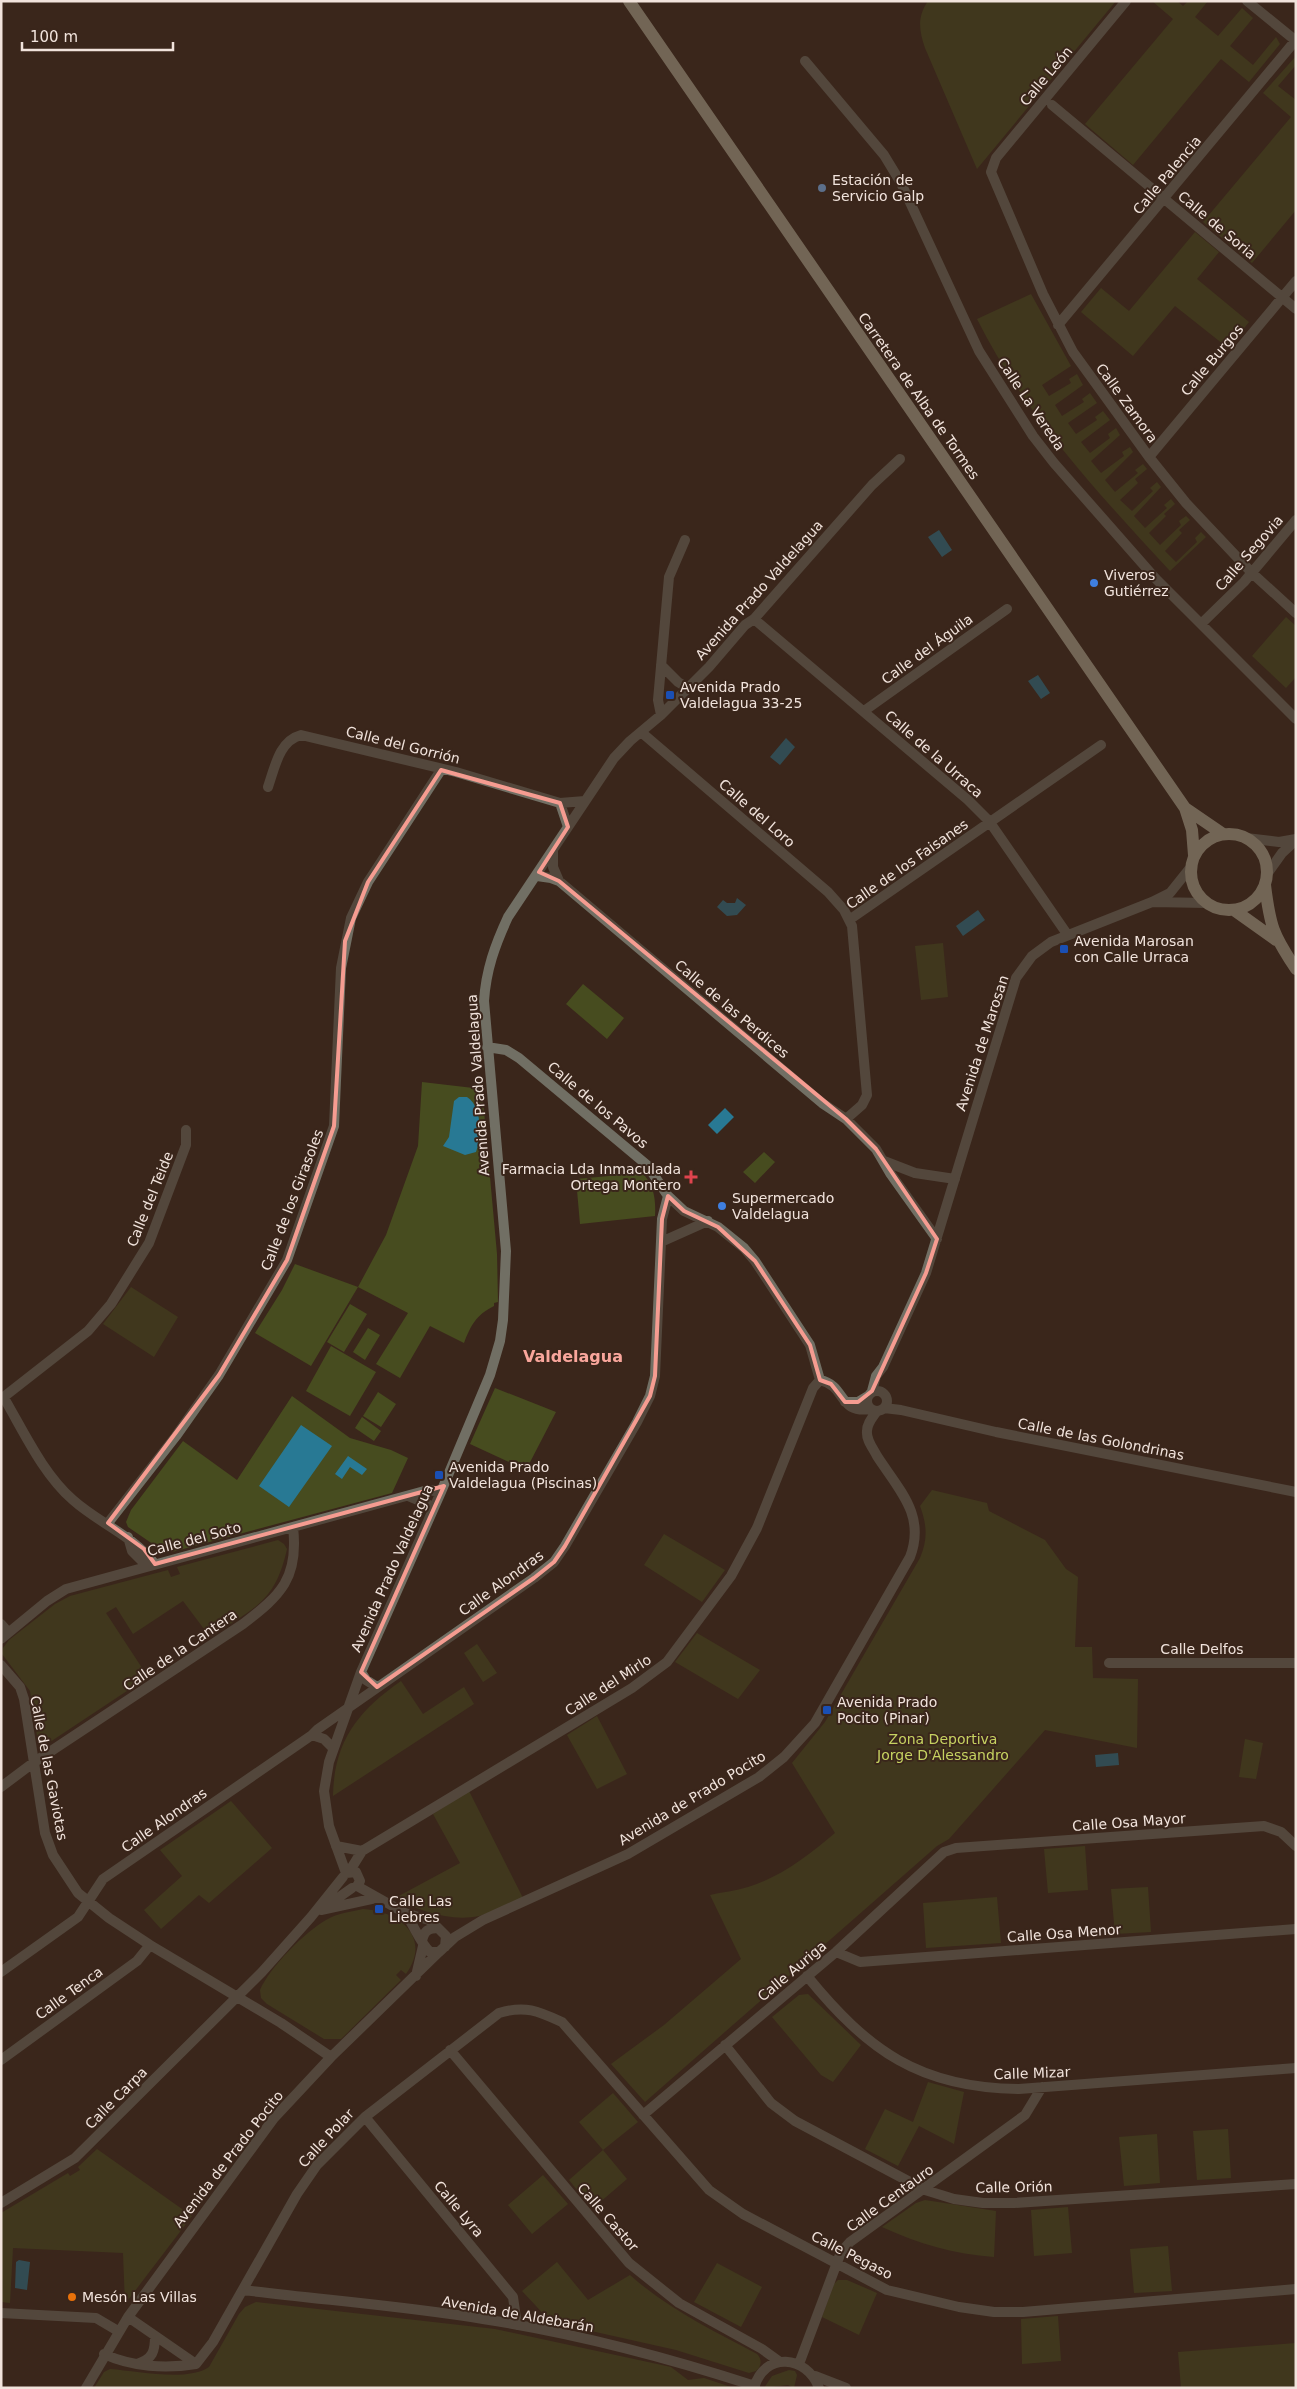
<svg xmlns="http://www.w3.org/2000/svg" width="1297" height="2389" font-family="'DejaVu Sans',sans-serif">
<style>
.green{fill:#474c1f}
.water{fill:#287994}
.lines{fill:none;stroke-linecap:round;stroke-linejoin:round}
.street{stroke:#716f64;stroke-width:10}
.primary{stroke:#b7b29c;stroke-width:12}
.marked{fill:none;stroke:#f59c91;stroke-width:4;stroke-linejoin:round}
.service-dot{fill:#5c6f8a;stroke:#3a261b;stroke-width:2}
.shop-dot{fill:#3f7fe0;stroke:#3a261b;stroke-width:2}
.transit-dot{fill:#1a4fb4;stroke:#3a261b;stroke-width:2}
.health-dot{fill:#e0444e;stroke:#3a261b;stroke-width:2}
.food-dot{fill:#e8710a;stroke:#3a261b;stroke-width:2}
.labels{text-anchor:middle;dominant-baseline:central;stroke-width:4;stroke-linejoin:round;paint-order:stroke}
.street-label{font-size:14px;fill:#f1e3dc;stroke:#3a261b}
.poi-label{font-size:14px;fill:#f1e3dc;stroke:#3a261b;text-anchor:start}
.park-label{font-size:14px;fill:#c6d261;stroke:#3a261b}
.quarter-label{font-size:16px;font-weight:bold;fill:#f9a69c;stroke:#3a261b}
</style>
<rect width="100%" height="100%" fill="#3a261b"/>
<!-- green -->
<path class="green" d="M928,1H1116L977,169L925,48C919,30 917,17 928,1Z
M1152,1H1177L1183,6L1188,1H1208L1195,17L1218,36L1242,8L1253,18L1230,46L1253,65L1276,37L1280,44L1249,82L1221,59L1133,165L1085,124L1173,19Z
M1296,56V65L1278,86L1296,100V210L1252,263L1203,222L1291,117L1263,93Z
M1195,232L1219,252L1197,279L1249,322L1228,348L1175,306L1133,356L1081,312L1101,288L1129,311Z
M1031,294L1071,366L1042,385L1049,396L1071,383L1069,379L1077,374L1083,385L1055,405L1062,416L1084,402L1082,399L1090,393L1097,403L1068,423L1076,434L1097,420L1095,417L1103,411L1110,420L1081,442L1090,453L1110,438L1108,434L1116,428L1120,435L1091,461L1101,473L1124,456L1122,452L1130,447L1133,452L1105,480L1115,492L1138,473L1135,470L1143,464L1147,469L1135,479L1138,483L1120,500L1132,511L1153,491L1150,488L1157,482L1161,487L1134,516L1145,528L1167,508L1164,505L1171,499L1175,504L1164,514L1166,516L1149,533L1160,545L1181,525L1179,521L1186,516L1190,520L1179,530L1182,533L1165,551L1176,562L1197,542L1195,538L1201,532L1206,537L1170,571C1098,493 1025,415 977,319Z
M1286,617L1296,626V677L1286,688L1252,656Z
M943,943L948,997L921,1000L915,946Z
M583,984L624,1018L607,1039L566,1004Z
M422,1082L482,1089L497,1254L498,1302L494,1303V1306C476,1315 471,1325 464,1343L430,1326L400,1378L376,1364L408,1313L358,1287L311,1366L255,1333L282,1290L295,1264L358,1287L386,1235L418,1146Z
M764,1152L775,1162L755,1183L743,1172Z
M642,1173C654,1184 656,1200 655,1216L580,1224L576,1179Z
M131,1287L178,1317L154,1357L103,1324Z
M350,1304L367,1314L344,1352L327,1342Z
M368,1328L380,1335L365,1360L353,1352Z
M331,1346L376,1372L350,1416L306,1391Z
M495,1388L556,1412L526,1470L470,1444Z
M378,1392L396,1404L381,1427L363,1416Z
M292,1396L350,1438L391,1450L408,1458L392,1493L172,1552L163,1551L128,1527L126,1522L131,1510L183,1441L237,1480Z
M362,1417L381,1431L374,1441L355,1428Z
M932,1490L987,1503L989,1511L1045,1540L1066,1569L1078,1577L1075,1647H1092L1093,1678L1138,1679L1137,1748L1045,1730L949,1839L937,1846L645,2102L611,2064L664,2025L741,1959L710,1895C722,1892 736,1891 748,1887C781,1877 809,1855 835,1833L792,1763L825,1722L920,1558C928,1539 927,1525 920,1506Z
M664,1534L725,1570L702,1602L644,1565Z
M278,1540L284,1544L287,1549C275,1603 254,1608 210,1637L183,1601L133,1634L116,1607L106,1613L148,1677L50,1742L45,1744L40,1741L37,1736L30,1691L2,1654L3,1648L9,1640L55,1604L70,1596L168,1570L171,1577L180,1574L177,1567Z
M697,1633L760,1670L738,1699L675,1662Z
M477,1644L497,1673L483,1682L464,1653Z
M401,1681L423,1714L464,1687L474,1704L333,1796C334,1741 358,1711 401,1681Z
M597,1716L627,1774L597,1789L567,1735Z
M1245,1739L1263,1743L1256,1779L1239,1777Z
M469,1791L523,1898C509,1904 494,1912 479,1916C451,1922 419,1911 395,1898L460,1863L433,1814Z
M231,1801L272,1848L209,1903L199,1895L161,1929L144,1910L182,1876L160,1850Z
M1085,1846L1088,1890L1048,1893L1044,1849Z
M1148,1887L1151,1932L1115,1934L1111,1889Z
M997,1897L1001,1943L926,1948L923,1903Z
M363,1909C400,1911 432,1938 406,1974L401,1970L396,1975L401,1980L341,2039H324L267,2004L261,1998L260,1990C270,1967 305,1932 326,1920C337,1913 351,1912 363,1909Z
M808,1994L861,2045L833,2082L821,2075L772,2017L799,1995Z
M928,2082L964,2092L954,2144L919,2126L898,2166L865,2149L885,2109L913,2122Z
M613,2093L638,2122L603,2150L627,2179L592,2209L569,2180L603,2150L579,2122Z
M1228,2129L1231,2178L1197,2180L1193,2131Z
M1157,2134L1160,2183L1124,2186L1119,2137Z
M97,2149L192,2216L125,2304L123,2253L13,2248L10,2303L1,2302V2213L68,2173L70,2176L80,2170L78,2167Z
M543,2175L568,2204L532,2234L508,2205Z
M925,2200L996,2211L994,2257C954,2254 919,2244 882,2227L916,2203Z
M1068,2207L1072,2253L1034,2256L1031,2210Z
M1168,2246L1172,2291L1134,2293L1130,2249Z
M557,2262L588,2300L630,2275C668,2309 712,2330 757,2354C762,2359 762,2366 756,2371L749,2373L676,2350L551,2322L522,2291Z
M717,2263L762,2287L741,2327L694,2302Z
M838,2280H847L877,2293L859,2335L822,2317L834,2284Z
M256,2302L495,2329L671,2367L688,2380L704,2378L734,2388H94L104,2372L110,2369C136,2371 188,2382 209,2367L239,2314L245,2307Z
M1058,2316L1061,2361L1022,2364L1021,2319Z
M1296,2343V2388H1181L1178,2352Z
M789,2370L795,2371L797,2375L794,2388L788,2385L764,2388L772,2376Z"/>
<!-- water -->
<path class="water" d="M939,530L952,550L942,557L928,537Z
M1038,675L1050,693L1041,699L1028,681Z
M786,738L795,747L780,765L770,757Z
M737,898L746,905L737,915L727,916L717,907L723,900L727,903H735Z
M978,910L985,920L963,936L956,926Z
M459,1097H467C482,1106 482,1136 476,1152L465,1155L443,1146L449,1137L454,1101Z
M725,1108L734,1117L717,1134L708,1125Z
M301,1425L332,1446L289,1507L259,1486Z
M348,1456L367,1469L362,1475L350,1467L342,1479L335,1474Z
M1118,1753L1119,1765L1096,1767L1095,1755Z
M19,2260L30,2262L27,2290L15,2288L16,2262Z"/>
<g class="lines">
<!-- street -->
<path class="street" d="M1126,1L996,158L991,172L1043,294L1073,352L1149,457L1186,503L1252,573L1296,613
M1247,1L1296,41
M805,61L884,155L901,183L979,351L1033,436L1054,463L1156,579L1296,719
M1052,105L1296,309
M1058,325L1295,41
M1149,457L1296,281
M754,619L968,800L989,821L1067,934
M1201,624L1244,582L1296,520
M661,665L678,682L688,688
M864,711L1007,609
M661,715L658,700L669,577L685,540
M641,732L828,892L844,910L852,926L867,1095L862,1105L846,1119
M268,787C275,767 279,741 301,735L456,772L560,803L585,801
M560,803L568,827
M1246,838L1279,842L1296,839
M553,851V867L559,881
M1267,874L1282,853L1296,840
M537,876L551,878L559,881L822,1103L846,1119L876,1149L890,1173L937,1239
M1153,902L1206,903
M849,920L1101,745
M487,1047L506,1050L519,1058L647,1165L668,1196L684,1211L718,1227L744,1248L755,1261L810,1345L820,1380
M884,1161L915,1173L955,1179
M661,1242L708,1221
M820,1380C847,1386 837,1414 871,1409
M867 1401a10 10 0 1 1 20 0a10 10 0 1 1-20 0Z
M872,1391L876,1376L883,1367L926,1273L1016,978L1032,956L1051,942L1152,902L1170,893L1190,868
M4,1398C24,1432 43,1474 73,1500C100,1524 131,1534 155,1564
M1,1399L88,1331L111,1304L149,1243L186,1145V1130
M845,1402H858L868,1396
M884,1408L901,1410L996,1432L1296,1492
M408,1496L434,1507
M108,1523L176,1436L219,1375L287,1260L334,1126L341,968L351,918L368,882L441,770
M128,1537L132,1551L147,1566
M1,1624L8,1632
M1,1639L47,1601L66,1589L428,1490L441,1492
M1109,1663H1296
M1,1665L20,1687L24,1699L45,1833L53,1855L78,1893L109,1918L150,1945L281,2023L331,2057
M361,1672L366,1680L377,1687
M312,1735L324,1739L333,1748
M1,1787L33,1763L243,1624C281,1595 299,1578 293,1527
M336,1846L362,1851
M349,1872L362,1851L632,1688L667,1662L731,1576L757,1528L813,1388L820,1380
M346,1873L329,1826L324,1791L329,1762L361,1672L441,1492L490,1375L500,1341L503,1320L506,1251L484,1001C486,970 495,945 508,917L614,758L630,741L661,715L709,667L745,625L754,619L872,485L900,459
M346,1873L356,1872L360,1881L357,1886
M357,1886L405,1913L429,1920L438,1928
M328,1905L352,1888
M321,1910L376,1898
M405,1913C414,1925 420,1943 430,1952H439L455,1937L483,1920L628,1854L759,1777L784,1757L815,1723L910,1557C926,1515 899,1490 877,1456C873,1448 866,1440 867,1431C867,1423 873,1417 877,1411
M422,1941C424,1931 428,1928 438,1928L446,1936L445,1947
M836,1952L860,1962L1296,1929
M1,1972L78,1917L103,1879L312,1735L318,1729L534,1578L554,1562L565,1546L637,1422L650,1396L655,1376L662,1219L668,1196
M416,1976L423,1946
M807,1976C868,2051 920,2088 1019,2089L1296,2068
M725,2045L771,2103L795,2121L925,2190L954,2199L983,2203H1014L1296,2184
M450,2050L629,2263L679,2303L762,2349L780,2362
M1,2060L137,1961L150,1945
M643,2115L836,1952L944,1852L956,1848L1264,1826L1281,1832L1296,1846
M365,2117L513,2297L517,2325
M1,2203L75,2158L262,1972L311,1917L343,1877
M243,2290C323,2300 404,2306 483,2319C575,2333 666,2357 755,2386
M1,2313L96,2318L118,2331
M128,2317L196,2364
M104,2354C132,2367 166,2369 196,2364L213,2342L297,2194L317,2165L365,2117L499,2013C525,2005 538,2011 562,2022L709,2190L743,2214L887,2290L959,2307L994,2312H1023L1296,2289
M137,2364C153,2359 155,2351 155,2336
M799,2364L841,2252L850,2242L1025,2115L1042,2087
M815,2376L846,2388
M86,2388L128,2317L274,2118L331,2057L439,1952
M754,2388C764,2351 807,2355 819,2388"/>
<!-- primary -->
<path class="primary" d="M629,1L1185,808L1192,830L1194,855
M1185,808L1223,834
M1191 872a38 38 0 1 1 76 0a38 38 0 1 1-76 0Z
M1265,885C1270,926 1273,935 1296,969
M1234,910L1276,940"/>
</g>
<!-- marked area -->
<path d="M0 0H1297V2389H0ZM441,770L560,803L568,827L539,872L559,881L846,1119L876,1149L937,1239L926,1273L872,1391L858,1402H845L831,1384L820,1380L810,1345L755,1261L718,1227L684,1211L668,1196L662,1219L655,1376L650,1396L565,1546L554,1562L534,1578L377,1687L361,1672L444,1486L155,1564L144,1549L108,1523L219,1375L287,1260L334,1126L345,941L368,882Z" fill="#3a261b" fill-opacity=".55" fill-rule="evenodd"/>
<path class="marked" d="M441,770L560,803L568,827L539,872L559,881L846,1119L876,1149L937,1239L926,1273L872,1391L858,1402H845L831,1384L820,1380L810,1345L755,1261L718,1227L684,1211L668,1196L662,1219L655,1376L650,1396L565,1546L554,1562L534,1578L377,1687L361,1672L444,1486L155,1564L144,1549L108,1523L219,1375L287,1260L334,1126L345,941L368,882Z"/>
<!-- markers -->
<circle class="service-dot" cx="822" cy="188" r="5"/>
<g class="shop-dot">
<circle cx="1094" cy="583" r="5"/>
<circle cx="722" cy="1206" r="5"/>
</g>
<g class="transit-dot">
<rect x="665" y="690" width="10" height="10" rx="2.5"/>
<rect x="1059" y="944" width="10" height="10" rx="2.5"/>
<rect x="434" y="1470" width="10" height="10" rx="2.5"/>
<rect x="822" y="1705" width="10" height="10" rx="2.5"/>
<rect x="374" y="1904" width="10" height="10" rx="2.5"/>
</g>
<path class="health-dot" d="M688.5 1169.5h5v5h5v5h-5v5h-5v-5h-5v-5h5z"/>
<circle class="food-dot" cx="72" cy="2297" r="5"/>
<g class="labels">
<!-- street labels -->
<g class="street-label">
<text transform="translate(1046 76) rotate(-50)">Calle León</text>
<text transform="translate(1167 175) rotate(-50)">Calle Palencia</text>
<text transform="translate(1217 225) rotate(40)">Calle de Soria</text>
<text transform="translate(1212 360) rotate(-50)">Calle Burgos</text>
<text transform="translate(919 396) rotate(55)">Carretera de Alba de Tormes</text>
<text transform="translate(1127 403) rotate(54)">Calle Zamora</text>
<text transform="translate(1031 404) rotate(56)">Calle La Vereda</text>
<text transform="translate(1249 553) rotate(-49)">Calle Segovia</text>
<text transform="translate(759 590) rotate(-48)">Avenida Prado Valdelagua</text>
<text transform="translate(927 649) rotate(-36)">Calle del Águila</text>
<text transform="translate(403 745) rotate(14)">Calle del Gorrión</text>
<text transform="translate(934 754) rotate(41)">Calle de la Urraca</text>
<text transform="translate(757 813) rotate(41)">Calle del Loro</text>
<text transform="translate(907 864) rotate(-35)">Calle de los Faisanes</text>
<text transform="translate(732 1009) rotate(40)">Calle de las Perdices</text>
<text transform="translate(982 1043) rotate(-72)">Avenida de Marosan</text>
<text transform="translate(478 1085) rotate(-94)">Avenida Prado Valdelagua</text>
<text transform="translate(598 1105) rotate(40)">Calle de los Pavos</text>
<text transform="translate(150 1199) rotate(-68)">Calle del Teide</text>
<text transform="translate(292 1200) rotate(-69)">Calle de los Girasoles</text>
<text transform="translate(1101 1439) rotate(11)">Calle de las Golondrinas</text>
<text transform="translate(194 1539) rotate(-15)">Calle del Soto</text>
<text transform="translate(392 1568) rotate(-66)">Avenida Prado Valdelagua</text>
<text transform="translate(501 1583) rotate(-36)">Calle Alondras</text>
<text x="1202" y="1649">Calle Delfos</text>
<text transform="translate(180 1650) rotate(-34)">Calle de la Cantera</text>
<text transform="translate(608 1685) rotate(-33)">Calle del Mirlo</text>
<text transform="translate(49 1768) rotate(79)">Calle de las Gaviotas</text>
<text transform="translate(692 1798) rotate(-31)">Avenida de Prado Pocito</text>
<text transform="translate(164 1820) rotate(-35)">Calle Alondras</text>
<text transform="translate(1129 1822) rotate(-4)">Calle Osa Mayor</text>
<text transform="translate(1064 1933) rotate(-4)">Calle Osa Menor</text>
<text transform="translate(792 1971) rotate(-40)">Calle Auriga</text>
<text transform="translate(69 1993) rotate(-36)">Calle Tenca</text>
<text transform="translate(1032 2073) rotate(-2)">Calle Mizar</text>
<text transform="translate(116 2098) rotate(-45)">Calle Carpa</text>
<text transform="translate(326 2138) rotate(-47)">Calle Polar</text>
<text transform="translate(228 2159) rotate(-52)">Avenida de Prado Pocito</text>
<text transform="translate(1014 2187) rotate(-1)">Calle Orión</text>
<text transform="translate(890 2198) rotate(-36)">Calle Centauro</text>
<text transform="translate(459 2209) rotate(50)">Calle Lyra</text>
<text transform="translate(608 2217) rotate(49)">Calle Castor</text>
<text transform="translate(852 2255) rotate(27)">Calle Pegaso</text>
<text transform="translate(518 2314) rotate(10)">Avenida de Aldebarán</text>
</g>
<!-- poi labels -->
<g class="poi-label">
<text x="832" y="180">Estación de<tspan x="832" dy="16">Servicio Galp</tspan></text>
<text x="1104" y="575">Viveros<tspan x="1104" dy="16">Gutiérrez</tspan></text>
<text x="680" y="687">Avenida Prado<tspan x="680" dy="16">Valdelagua 33-25</tspan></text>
<text x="1074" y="941">Avenida Marosan<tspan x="1074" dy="16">con Calle Urraca</tspan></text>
<text x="681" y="1169" text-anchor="end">Farmacia Lda Inmaculada<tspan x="681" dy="16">Ortega Montero</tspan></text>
<text x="732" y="1198">Supermercado<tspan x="732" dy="16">Valdelagua</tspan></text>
<text x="449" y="1467">Avenida Prado<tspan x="449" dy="16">Valdelagua (Piscinas)</tspan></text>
<text x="837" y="1702">Avenida Prado<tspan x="837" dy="16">Pocito (Pinar)</tspan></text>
<text x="389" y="1901">Calle Las<tspan x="389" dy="16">Liebres</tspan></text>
<text x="82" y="2297">Mesón Las Villas</text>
</g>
<!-- park labels -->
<g class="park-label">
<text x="943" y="1739">Zona Deportiva<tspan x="943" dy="16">Jorge D'Alessandro</tspan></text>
</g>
<!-- quarter labels -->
<g class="quarter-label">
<text x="573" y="1356">Valdelagua</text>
</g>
</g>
<!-- border -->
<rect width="1297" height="2389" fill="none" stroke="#f1e3dc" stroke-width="5"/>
<!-- scale -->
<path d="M22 42v8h151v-8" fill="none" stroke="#f1e3dc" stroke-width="2.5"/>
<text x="30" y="42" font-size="15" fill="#f1e3dc" stroke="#3a261b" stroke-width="4" paint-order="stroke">100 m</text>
</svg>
